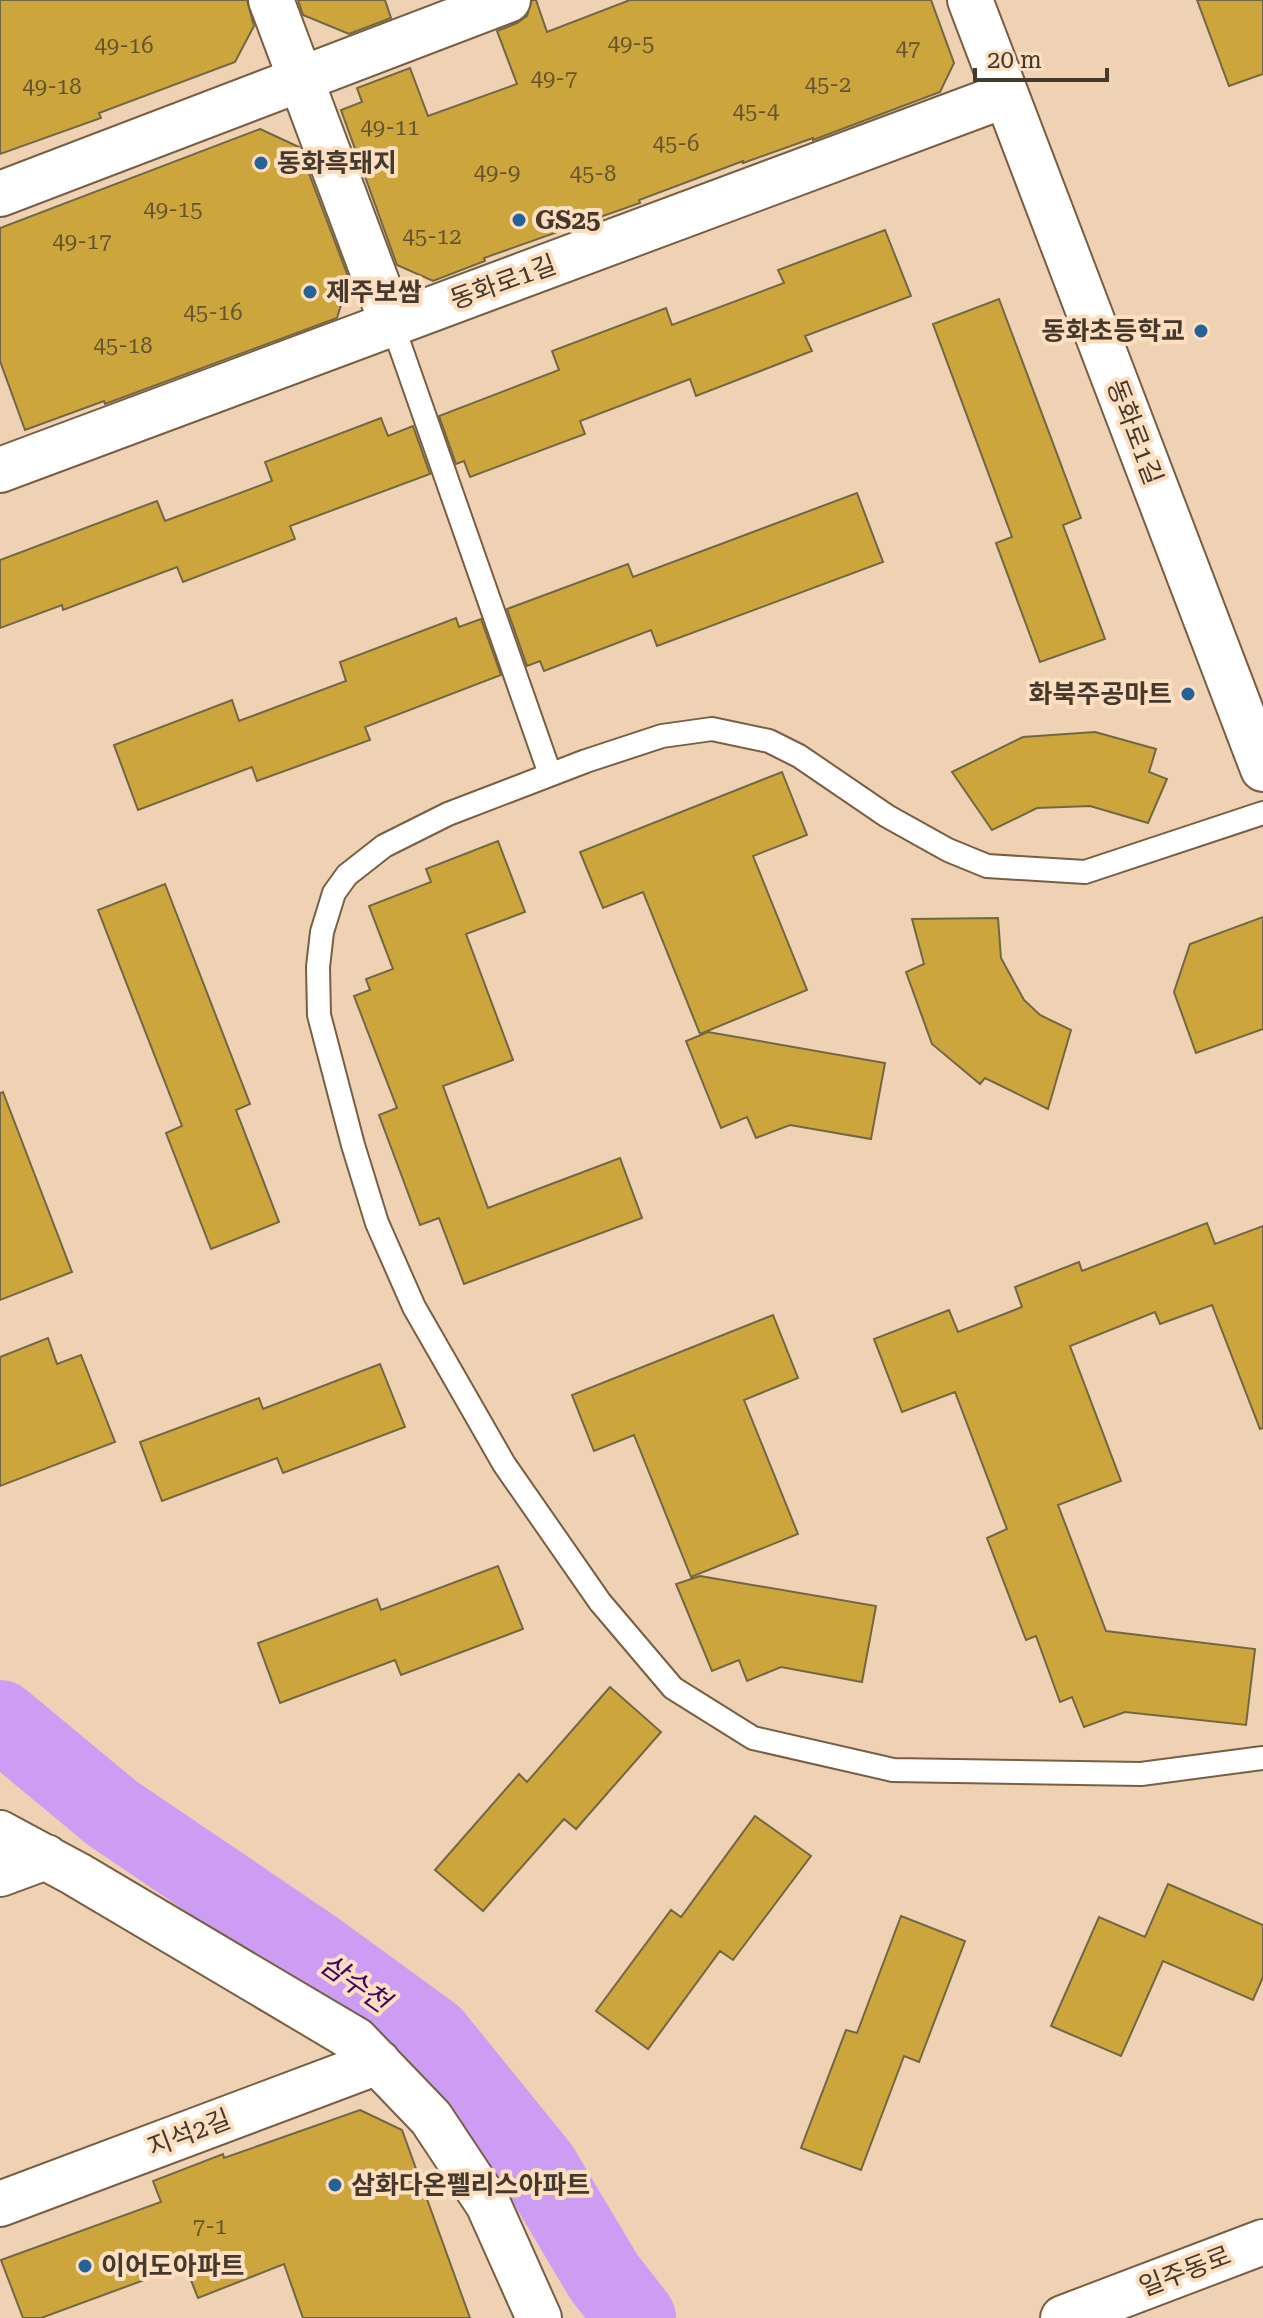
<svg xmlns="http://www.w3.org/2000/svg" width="1263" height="2318" font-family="'Roboto Serif','Noto Sans KR',serif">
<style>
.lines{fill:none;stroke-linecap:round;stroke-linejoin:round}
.river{stroke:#cd9df3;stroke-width:80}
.building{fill:#cca63c;stroke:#736644;stroke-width:2}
.lane-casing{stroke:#785f43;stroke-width:26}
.street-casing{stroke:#785f43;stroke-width:48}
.secondary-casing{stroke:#785f43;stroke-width:48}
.lane{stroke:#fff;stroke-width:22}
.street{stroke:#fff;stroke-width:44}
.secondary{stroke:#fff;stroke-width:44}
.poi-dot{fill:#246298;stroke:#fcdfc0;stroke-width:3}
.labels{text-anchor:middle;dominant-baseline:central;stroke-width:8;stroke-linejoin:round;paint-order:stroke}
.number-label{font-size:22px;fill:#665430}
.poi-label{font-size:26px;font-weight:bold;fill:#44392c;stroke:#fcdfc0;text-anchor:start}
.street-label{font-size:26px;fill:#44392c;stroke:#fcdfc0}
.water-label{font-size:28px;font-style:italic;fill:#430065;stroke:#fcdfc0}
</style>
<rect width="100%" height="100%" fill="#eed2b3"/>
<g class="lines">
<!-- river -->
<path class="river" d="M0,1720L112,1813L314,1950L432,2036L539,2168L604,2277L636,2318"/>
</g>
<!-- building -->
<path class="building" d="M0,0H247L254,26L235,62L99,113L101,118L0,154Z
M298,0H385L391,18L349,34L303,15Z
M532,0H536L547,32L630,0H931L954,63L940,92L813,140V138L743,163V161L639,200L640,203L484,258L485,261L433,281L397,265L341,110L362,102L357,88L410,68L428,116L517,84L497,31L517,23L527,16Z
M1197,0H1263V74L1229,86Z
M260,129L299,147L349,279L337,318L105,404L104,401L25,430L0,361V228Z
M885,230L911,296L805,336L812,351L696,396L690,379L580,421L585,434L470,477L464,461L456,464L439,416L559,370L552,351L666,308L672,325L784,283L778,270Z
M999,299L1081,518L1063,525L1105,639L1040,662L996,543L1012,537L933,324Z
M381,418L388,436L413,426L430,474L290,526L295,539L183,582L177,567L63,610L62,605L0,628V560L157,501L165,521L272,481L265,462Z
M857,493L883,562L657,646L651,630L544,671L540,661L527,666L507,609L628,564L633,577Z
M456,618L459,627L481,619L501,675L365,727L370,740L257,781L252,767L138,810L114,745L232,700L239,721L346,681L340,662Z
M1095,732L1156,749L1149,772L1167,779L1148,823L1090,806L1037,808L992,830L952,772L1023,737Z
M782,772L807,835L753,856L807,990L700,1034L643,892L603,908L580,852Z
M498,841L525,912L466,934L513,1060L443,1086L488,1208L620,1158L642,1218L464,1284L439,1218L420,1225L379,1115L397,1108L354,996L370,990L366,979L393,969L369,906L431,882L426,869Z
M165,884L250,1104L236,1110L279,1222L211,1249L166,1133L182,1126L98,910Z
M1263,917V1029L1196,1053L1174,992L1190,944Z
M998,918L1001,958L1024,1000L1040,1015L1071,1030L1048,1109L985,1078L980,1084L932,1044L906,972L924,964L912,919Z
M708,1032L885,1063L871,1139L790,1125L756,1138L747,1117L721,1128L686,1041Z
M3,1092L72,1272L0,1300V1093Z
M1207,1223L1215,1244L1263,1226V1428L1260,1429L1212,1305L1160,1324L1155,1312L1070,1346L1121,1481L1058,1505L1106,1631L1255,1649L1246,1725L1125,1712L1084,1727L1072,1697L1060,1702L1036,1636L1026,1640L987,1538L1007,1529L955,1392L902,1412L874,1339L949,1310L958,1332L1022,1307L1015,1287L1079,1262L1082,1271Z
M773,1315L798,1378L744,1400L798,1534L691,1577L634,1435L594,1451L572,1395Z
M48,1338L57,1364L81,1355L115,1442L0,1486V1357Z
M380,1364L405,1427L283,1473L277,1458L162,1501L140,1442L259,1398L263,1409Z
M498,1566L523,1629L401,1675L395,1660L280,1703L258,1643L377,1599L381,1610Z
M700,1576L876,1606L862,1682L781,1667L747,1681L739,1660L712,1671L676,1584Z
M610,1687L661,1732L576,1829L564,1819L483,1911L435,1870L519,1774L527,1782Z
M755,1816L811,1856L733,1960L720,1951L648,2049L596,2011L671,1910L681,1917Z
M1168,1884L1263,1925V1977L1253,2000L1163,1961L1121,2056L1051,2026L1099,1917L1145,1937Z
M901,1916L965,1941L919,2062L904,2056L861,2170L801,2148L846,2030L857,2033Z
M360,2110L402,2130L470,2318H303L284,2264L198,2298L185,2265L41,2318H23L1,2260L161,2202L153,2181L223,2154L224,2158Z"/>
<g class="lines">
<!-- lane casing -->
<g class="lane-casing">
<path id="lane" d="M392,323L550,774
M1263,813L1085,872L987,866L948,850L887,816L799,756L769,741L712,729L662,736L586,761L448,814L384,846L347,875L334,893L322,932L318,967L319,1015L353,1145L377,1223L414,1307L504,1464L600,1602L673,1688L753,1738L893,1770L1141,1774L1263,1758"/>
</g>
<!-- street casing -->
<g class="street-casing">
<path id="street" d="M271,0L392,323
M970,0L1263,769
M0,194L508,0
M0,470L1006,95
M0,1833L76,1874L356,2040L431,2118L488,2204L539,2318
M0,1874L46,1857
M0,2204L378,2062"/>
</g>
<!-- secondary casing -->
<g class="secondary-casing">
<path id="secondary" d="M1063,2318L1263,2242"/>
</g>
<!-- lane -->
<use href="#lane" class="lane"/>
<!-- street -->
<use href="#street" class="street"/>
<!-- secondary -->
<use href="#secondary" class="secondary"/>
</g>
<!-- markers -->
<g class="poi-dot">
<circle cx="261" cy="163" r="8"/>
<circle cx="519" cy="220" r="8"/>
<circle cx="310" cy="292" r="8"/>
<circle cx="1201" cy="331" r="8"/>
<circle cx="1188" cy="694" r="8"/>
<circle cx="335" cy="2185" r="8"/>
<circle cx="85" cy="2266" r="8"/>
</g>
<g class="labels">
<!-- number labels -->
<g class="number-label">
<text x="631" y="43">49-5</text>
<text x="124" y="45">49-16</text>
<text x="908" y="48">47</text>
<text x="554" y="78">49-7</text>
<text x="828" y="84">45-2</text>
<text x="52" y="86">49-18</text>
<text x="756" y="111">45-4</text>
<text x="390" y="127">49-11</text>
<text x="676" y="143">45-6</text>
<text x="497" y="172">49-9</text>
<text x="593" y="173">45-8</text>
<text x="173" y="209">49-15</text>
<text x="432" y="236">45-12</text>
<text x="82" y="241">49-17</text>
<text x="213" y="312">45-16</text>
<text x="123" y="345">45-18</text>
<text x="210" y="2226">7-1</text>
</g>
<!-- poi labels -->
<g class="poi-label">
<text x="277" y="163">동화흑돼지</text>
<text x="535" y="220">GS25</text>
<text x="326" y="292">제주보쌈</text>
<text x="1185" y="331" text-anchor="end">동화초등학교</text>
<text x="1172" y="694" text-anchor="end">화북주공마트</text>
<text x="351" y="2185">삼화다온펠리스아파트</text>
<text x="101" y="2266">이어도아파트</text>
</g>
<!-- street labels -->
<g class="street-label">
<text transform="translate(503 282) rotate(-20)">동화로1길</text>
<text transform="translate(1135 432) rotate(69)">동화로1길</text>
<text transform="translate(189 2133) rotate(-21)">지석2길</text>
<text transform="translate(1185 2271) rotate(-21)">일주동로</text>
</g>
<!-- water labels -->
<g class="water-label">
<text transform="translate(355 1983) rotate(35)">삼수천</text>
</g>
</g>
<!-- scale -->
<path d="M975 68v12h132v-12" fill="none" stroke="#44392c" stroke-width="4"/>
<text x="987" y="68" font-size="24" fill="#44392c" stroke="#fcdfc0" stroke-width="6" paint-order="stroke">20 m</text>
</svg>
